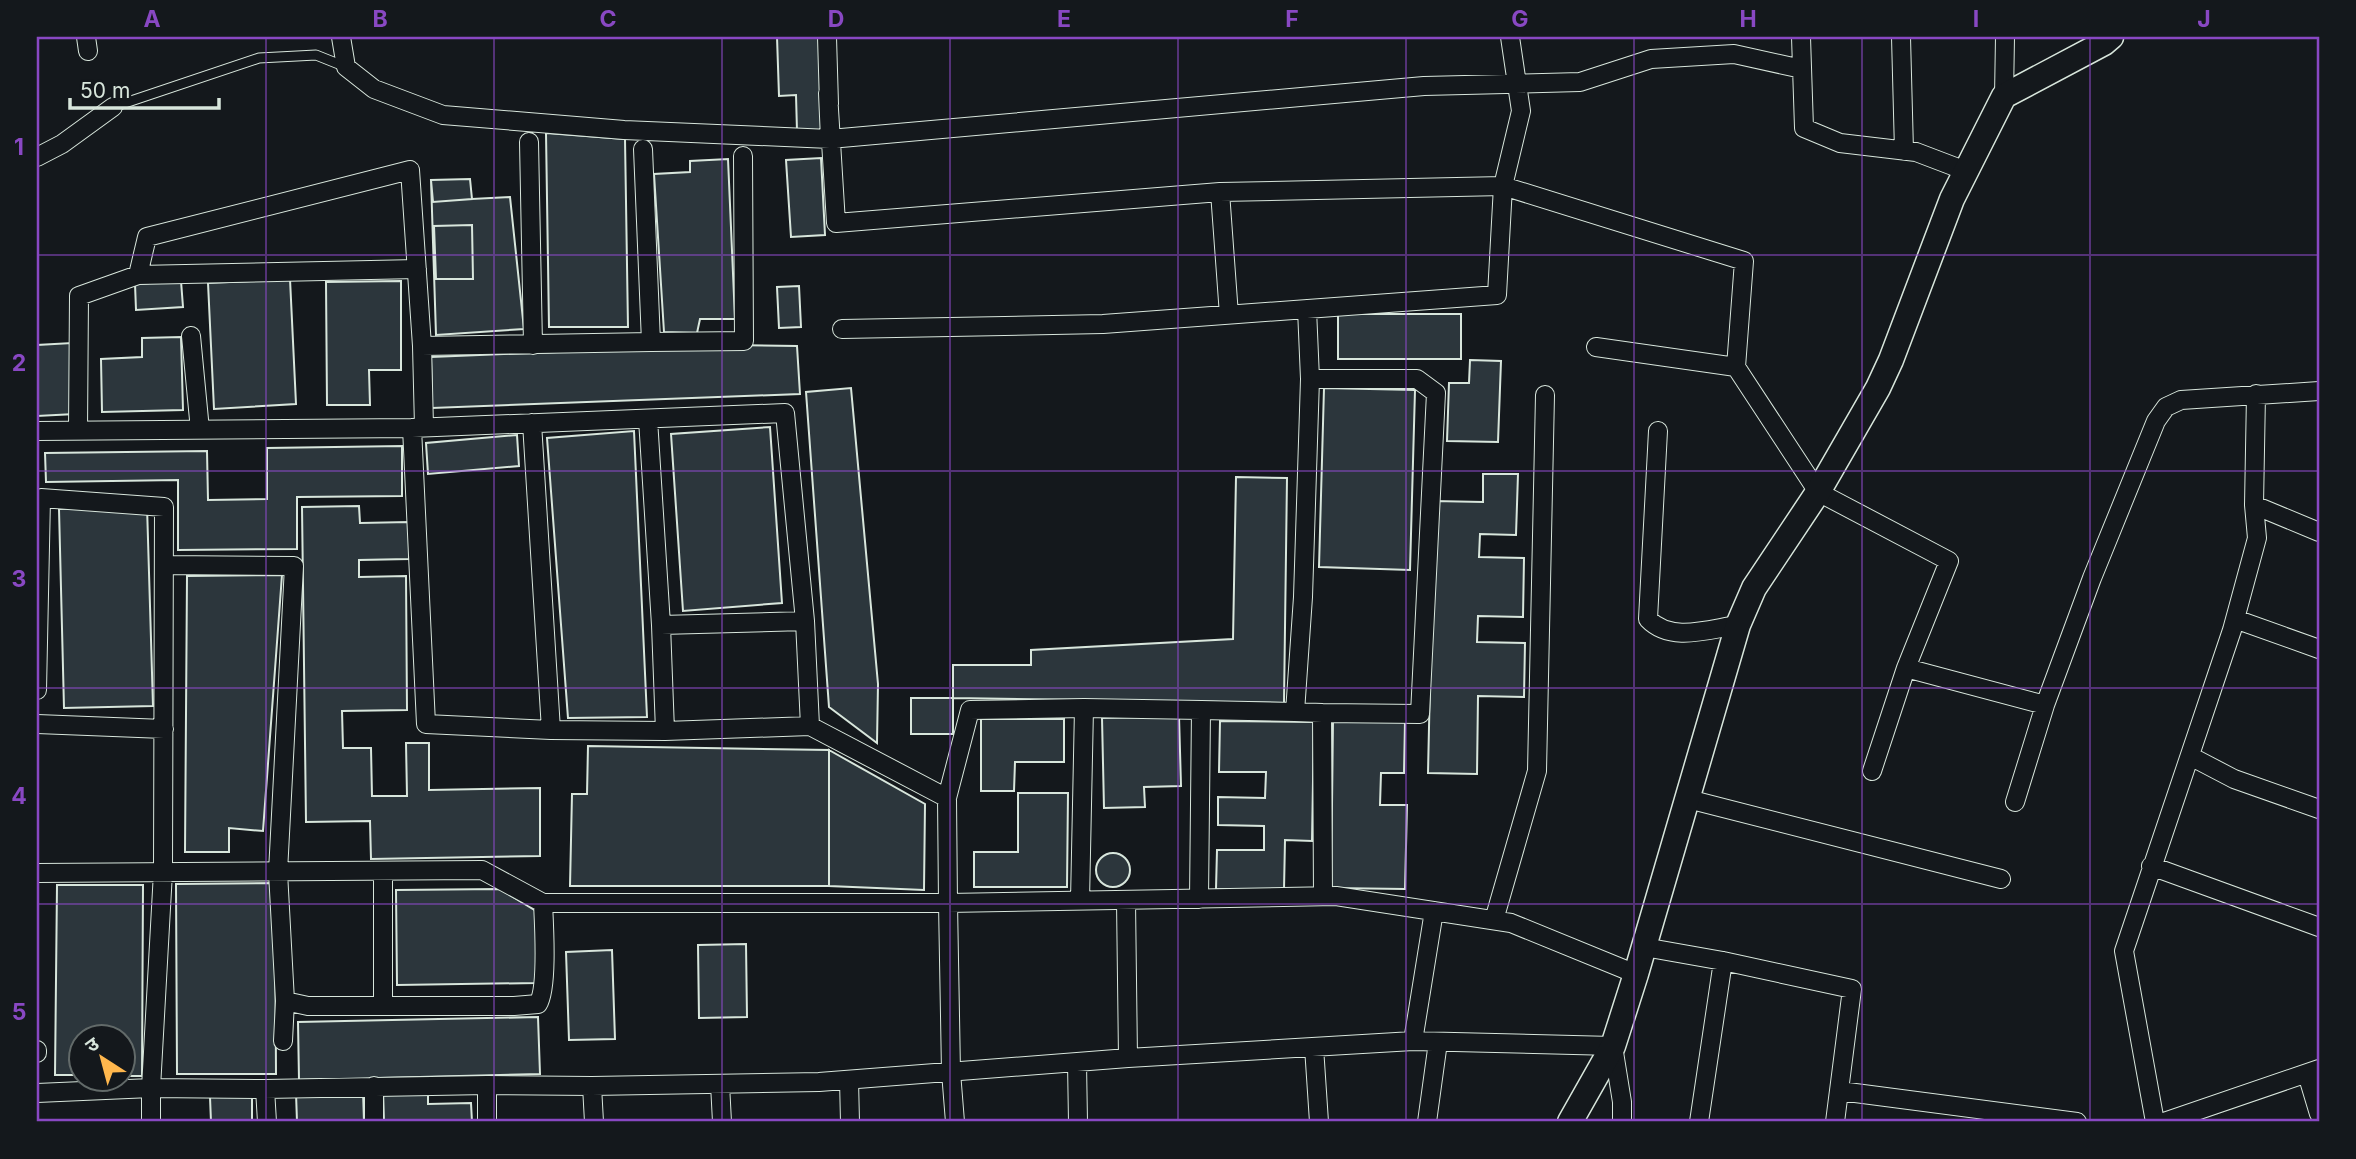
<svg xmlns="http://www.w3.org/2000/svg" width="2356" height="1159" font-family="Inter,'Noto Sans Devanagari',sans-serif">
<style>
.building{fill:#2c363c;stroke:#d8e6dc;stroke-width:2}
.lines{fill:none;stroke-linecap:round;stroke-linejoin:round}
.lane-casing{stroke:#d8e6dc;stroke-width:11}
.street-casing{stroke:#d8e6dc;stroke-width:20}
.secondary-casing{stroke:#d8e6dc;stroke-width:27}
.lane{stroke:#14181c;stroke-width:9}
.street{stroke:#14181c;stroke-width:18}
.secondary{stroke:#14181c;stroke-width:24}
.grid{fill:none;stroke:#8948c3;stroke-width:2;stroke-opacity:0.55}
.neatline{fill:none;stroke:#8948c3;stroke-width:2.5}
.grid-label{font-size:23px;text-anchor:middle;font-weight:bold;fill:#8948c3}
</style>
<rect width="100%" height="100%" fill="#14181c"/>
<!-- building -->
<path class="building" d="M777,37H820L823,130L797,131L796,95L779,96Z
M546,133L625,139L628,327H549Z
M821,158L825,235L791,237L786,160Z
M728,159L735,319H700L697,333L664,332L654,174L690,172V161Z
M470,179L472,199L433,202L431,180Z
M470,179L472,199L510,197L524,329L436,335L431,180Z
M472,225L473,279H436L434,226Z
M290,279L296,404L214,409L208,283Z
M181,281L183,307L136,310L135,284Z
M401,281V370H369L370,405H327L326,282Z
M799,286L801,327L779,328L777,287Z
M1338,314H1461V359H1338Z
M181,337L183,410L102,412L101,359L142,357V338Z
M72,343L75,414L37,416V345Z
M728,345L797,346L800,394L432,408L431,357Z
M1470,360L1501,361L1498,442L1447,441L1449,383H1469Z
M851,388L878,684L877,743L829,707L806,392Z
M1324,388L1415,390L1410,570L1319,567Z
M770,427L782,603L683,611L671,434Z
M634,431L647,717L568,718L547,438Z
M517,435L519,466L428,474L426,443Z
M402,446V496L297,497V549L178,550V480L46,482L45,453L207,451L208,500L267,499V448Z
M1483,474H1518L1516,535L1480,534L1479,557L1524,558L1523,617L1478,616L1477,642L1525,643L1524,697L1478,696L1477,774L1428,773L1434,501L1483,502Z
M1236,477L1287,478L1284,703L953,698V665H1031V650L1233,639Z
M147,506L153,706L64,708L59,509Z
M359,506L360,523L409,522V559L359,560V577L406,576L407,710L342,711L343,748H371L372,796H407L406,743H429V790L540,788V856L371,859L370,821L306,822L302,507Z
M282,575L263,831L229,828V852H185L187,576Z
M911,698H953V734H911Z
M1179,716L1181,786L1144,787L1145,807L1104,808L1102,718Z
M981,719H1064V762H1015L1014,791H981Z
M1333,720L1405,721L1404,773H1381L1380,805H1407L1405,889L1331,888Z
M1220,721L1314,722L1312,841L1285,840L1284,890L1216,889L1217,850H1264V826L1218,825V797L1265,798L1266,772H1219Z
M588,746L829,750V886H570L572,794H587Z
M829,750L925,804L924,890L829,886Z
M1018,793H1068L1067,887H974V852H1018Z
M1096 870a17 17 0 1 1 34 0a17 17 0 1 1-34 0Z
M275,883L276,1074H177L176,884Z
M57,885H143L142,1076H122V1036H80V1075H55Z
M500,889L536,911V983L397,985L396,890Z
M746,944L747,1017L699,1018L698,945Z
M612,950L615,1039L569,1040L566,952Z
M538,1017L540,1074L299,1080L298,1022Z
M428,1089V1104L471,1103L472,1122H384L383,1090Z
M363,1091L364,1122H297L296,1093Z
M252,1095V1122H211L210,1097Z"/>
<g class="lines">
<!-- lane casing -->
<g class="lane-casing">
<path id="lane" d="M113,107L259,58L316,55L346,67"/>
</g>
<!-- street casing -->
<g class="street-casing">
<path id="street" d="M86,37L88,51
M341,37L346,67L374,89L443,115L624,130L830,139L1424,86L1580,82L1651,59L1734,54L1802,69
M827,37L829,104
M1801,37L1804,128L1840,143L1916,152L1966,171
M1901,37L1904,151
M2004,96L2005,37
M830,139L828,93L836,223L1220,192L1503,186L1744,261L1736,367L1818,492L1949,561L1906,668L1872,771
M529,142L533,345
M37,157L62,144L113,107
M1220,192L1229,315
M417,269L138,275L147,237L410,170L422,346
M1307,309L1310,379H1417L1436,393L1420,714L1322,713L1323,896
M842,329L1103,324L1497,295L1503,186L1521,111L1510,37
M191,336L200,430
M651,342L744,341L743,156
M1596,347L1736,367
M1310,379L1303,597L1295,712L1322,713
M648,419L661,625
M532,423L551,730L665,731
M424,427L422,346L651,342L643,149
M412,428L426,724L551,730
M78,430L79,296L138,275
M37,431L412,428L785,413L805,621L810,726L947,798L948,903L1336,896L1511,923L1636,974
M1658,431L1648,619C1671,643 1709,629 1738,625
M2254,505L2319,532
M164,565L294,566L278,872L285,1001L283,1041
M2235,619L2319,649
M805,621L661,625L665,731L810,726
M1906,668L2045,705
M37,690L41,498L164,507L163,872L151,1088V1122
M1084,708L1201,710L1199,899
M1201,710L1295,712
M37,724L164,729
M2190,756L2234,779L2319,809
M947,798L970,710L1084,708L1080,901
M1688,799L2001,879
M2015,802L2045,705L2092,578L2156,421L2166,407L2181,400L2319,391
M2151,866L2319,927
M37,873L482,870L543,903H948L951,1072L955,1122
M1126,901L1128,1058
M1494,920L1537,771L1545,395
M1644,947L1723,961L1852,989L1835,1122
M285,1001L308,1006H514L538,1004C548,988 544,924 543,903
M383,1006V871
M1413,1041L1613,1046L1622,1102V1122
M1314,1047L1319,1122
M37,1050V1053
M1077,1063L1078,1122
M2307,1074L2319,1114
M849,1080L850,1122
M720,1084L722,1122
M374,1086V1122
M592,1086L594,1122
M265,1089L267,1122
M1840,1091L2077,1122
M37,1093L151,1088L265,1089L487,1085L592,1086L819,1082L1128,1058L1413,1041L1434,911
M487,1122V1085
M1427,1122L1438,1042
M1699,1122L1723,961
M2155,1122L2124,951L2232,630L2257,538L2254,505L2256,394
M2164,1122L2319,1069"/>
</g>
<!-- secondary casing -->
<g class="secondary-casing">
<path id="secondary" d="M1570,1122L1613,1046L1636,974L1738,625L1754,588L1818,492L1878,388L1891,360L1952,199L2004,96L2104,43L2111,37"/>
</g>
<!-- lane -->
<use href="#lane" class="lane"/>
<!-- street -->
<use href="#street" class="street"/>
<!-- secondary -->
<use href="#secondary" class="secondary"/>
</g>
<!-- grid -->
<path class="grid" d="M266,37V1122M494,37V1122M722,37V1122M950,37V1122M1178,37V1122M1406,37V1122M1634,37V1122M1862,37V1122M2090,37V1122M37,255H2319M37,471H2319M37,688H2319M37,904H2319"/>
<!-- border -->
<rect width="2356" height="1159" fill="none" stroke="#14181c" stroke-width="77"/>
<!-- north arrow -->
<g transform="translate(102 1058) rotate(324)"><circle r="33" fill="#14181c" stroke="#626a69" stroke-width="2"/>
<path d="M0-5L12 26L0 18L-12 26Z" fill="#ffb74d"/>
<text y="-10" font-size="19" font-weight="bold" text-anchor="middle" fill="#d8e6dc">उ</text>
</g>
<!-- scale -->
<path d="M70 98v10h149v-10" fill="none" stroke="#d8e6dc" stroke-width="3.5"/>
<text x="80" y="98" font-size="21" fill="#d8e6dc" stroke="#14181c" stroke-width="5" paint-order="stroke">50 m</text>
<rect x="38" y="38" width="2280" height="1082" class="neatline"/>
<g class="grid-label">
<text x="152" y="27">A</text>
<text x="380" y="27">B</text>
<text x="608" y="27">C</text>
<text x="836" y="27">D</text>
<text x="1064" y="27">E</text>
<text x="1292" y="27">F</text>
<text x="1520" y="27">G</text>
<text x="1748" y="27">H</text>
<text x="1976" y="27">I</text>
<text x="2204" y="27">J</text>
<text x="19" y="155">1</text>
<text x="19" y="371">2</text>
<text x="19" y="587">3</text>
<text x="19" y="804">4</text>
<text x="19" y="1020">5</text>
</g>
</svg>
